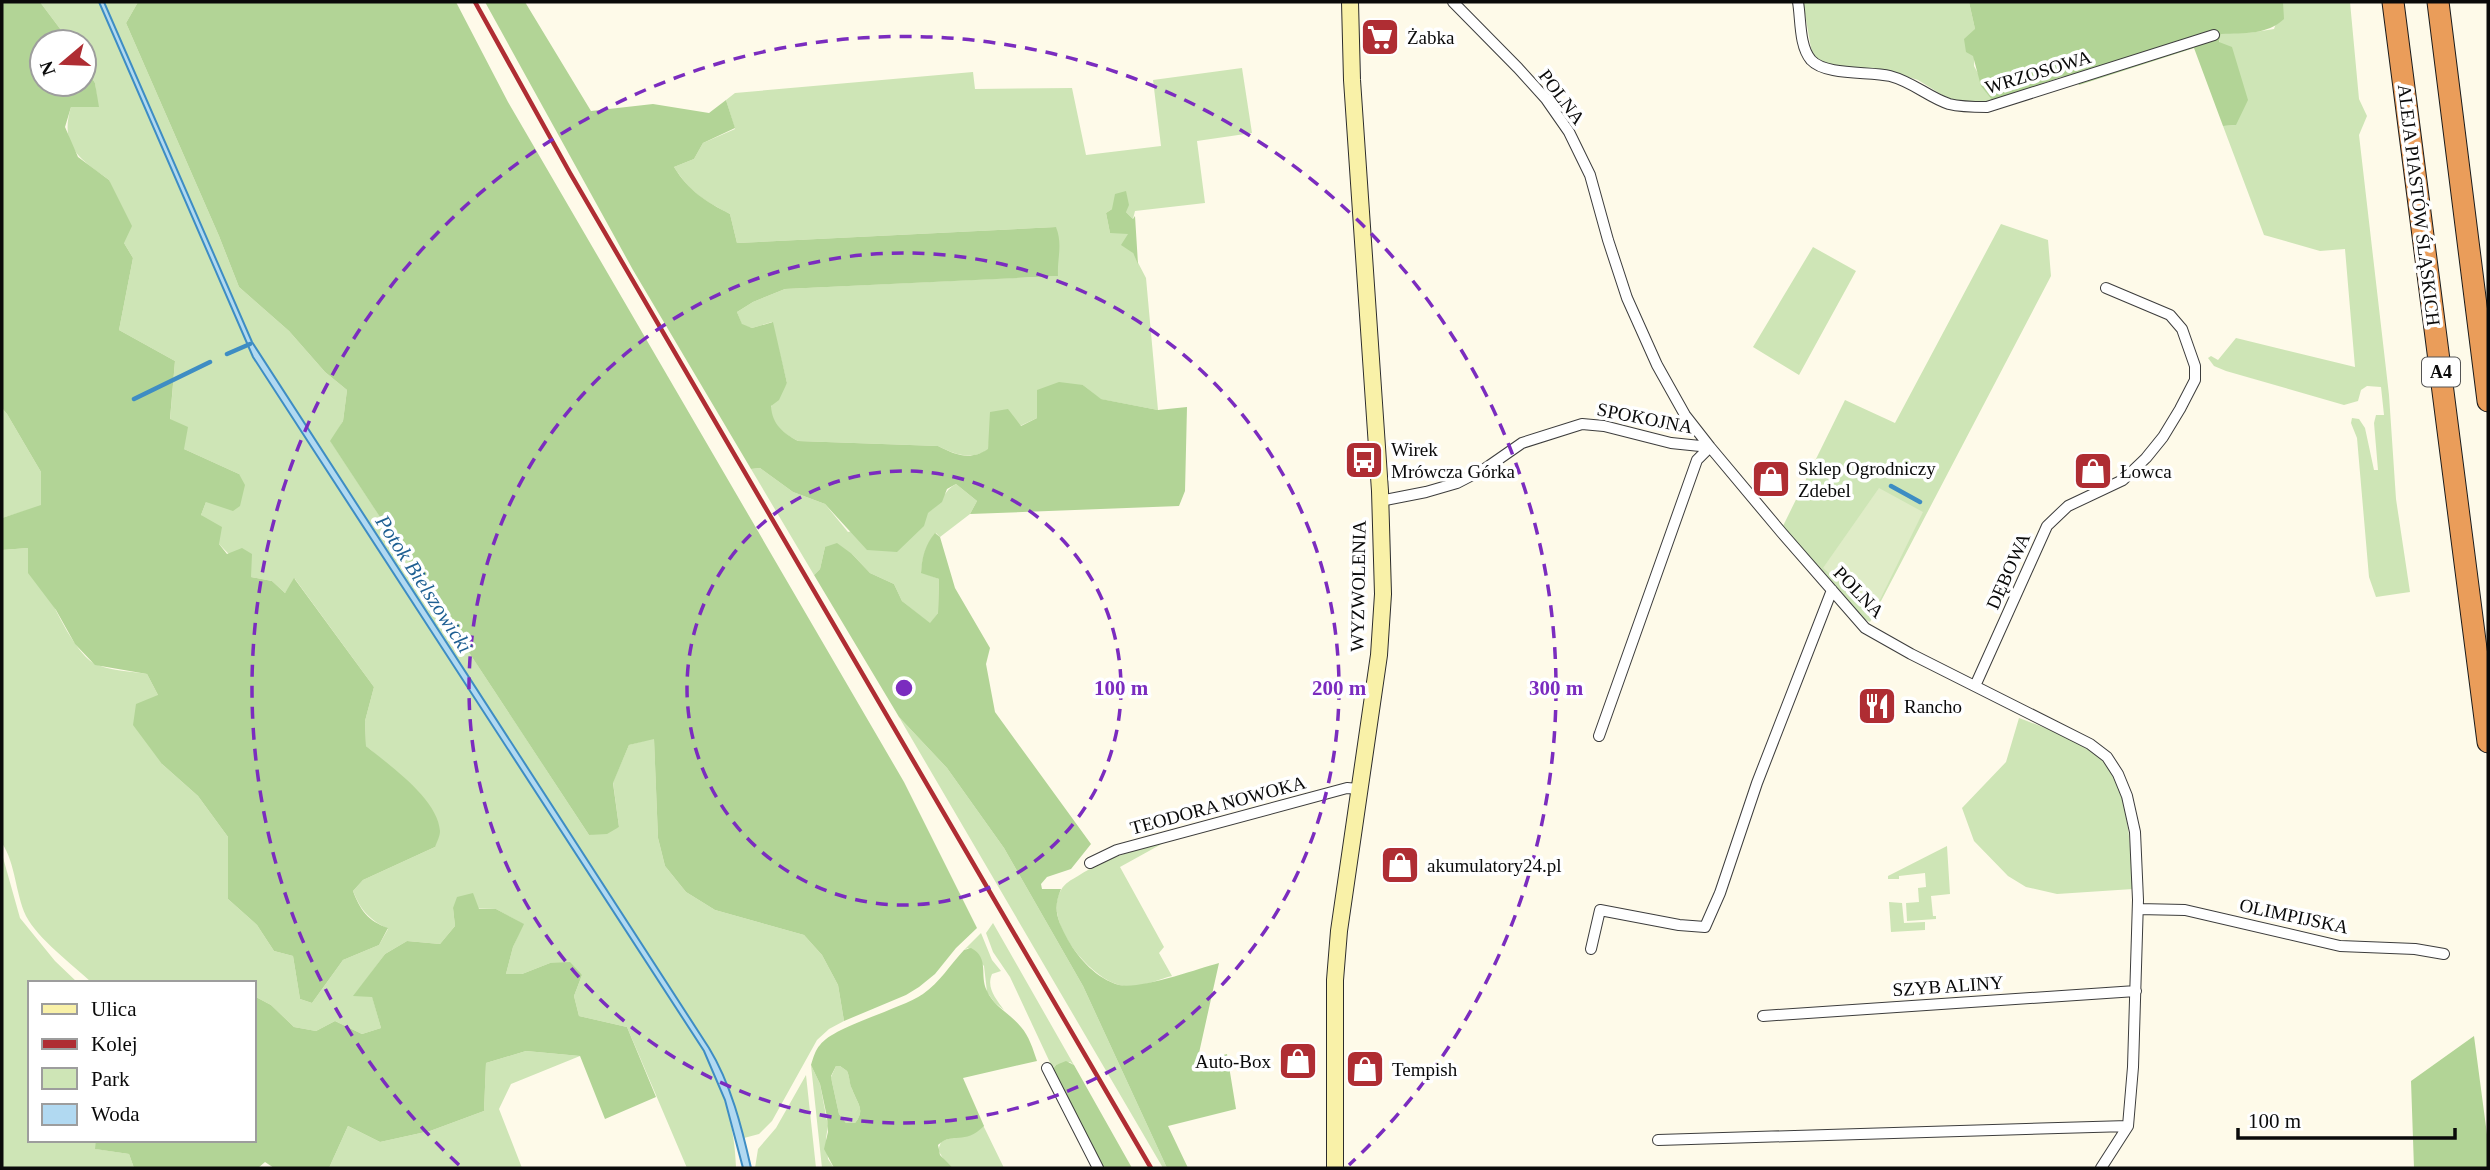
<svg xmlns="http://www.w3.org/2000/svg" width="2490" height="1170" font-family="'Times New Roman',serif">
<style>
.green{fill:#cee5b6}
.forest{fill:#b2d496;fill-rule:evenodd}
.pitch{fill:#dfecc7}
.water{fill:#b1d9f1;stroke:#3e8dc3;stroke-width:2}
.lines{fill:none;stroke-linecap:round;stroke-linejoin:round}
.stream{stroke:#3e8dc3;stroke-width:4.5}
.street-casing{stroke:#3d3d3d;stroke-width:12}
.secondary-casing{stroke:#2c2c2c;stroke-width:18}
.highway-casing{stroke:#1b1b1b;stroke-width:23}
.street{stroke:#fff;stroke-width:10}
.secondary{stroke:#f9f1a8;stroke-width:16}
.highway{stroke:#ea9d5a;stroke-width:21}
.rail{stroke:#af2d33;stroke-width:4.5}
.ring{fill:none;stroke:#7b2cbf;stroke-width:3.5;stroke-dasharray:12 9}
.labels{text-anchor:middle;dominant-baseline:central;stroke-width:7;stroke-linejoin:round;paint-order:stroke}
.shield{fill:#fff;stroke:#545454;stroke-width:2}
.shield-label{font-size:18px;font-weight:bold;fill:#0a0a0a}
.poi-label{font-size:19px;fill:#0a0a0a;stroke:#fff;text-anchor:start}
.street-label{font-size:19px;fill:#0a0a0a;stroke:#fff}
.water-label{font-size:21px;font-style:italic;fill:#1e5f92;stroke:#fff}
.centre{fill:#7b2cbf;stroke:#fff;stroke-width:3.5}
.ring-label{font-size:21px;text-anchor:middle;font-weight:bold;fill:#7b2cbf;stroke:#fff;stroke-width:7;stroke-linejoin:round;paint-order:stroke}
</style>
<rect width="100%" height="100%" fill="#fefae9"/>
<!-- green -->
<path class="green" d="M40,2H99L253,357L704,1051C723,1090 735,1124 736,1168H687L627,1027L579,1016L574,996L582,975L550,963L522,974H506L513,947L523,924L496,909L453,908L455,926L440,944L407,941L385,954L354,996H372L381,1028L362,1034L335,1021L316,1031L294,1027L271,1005L254,996V983H92C72,964 38,939 26,916C15,892 16,865 2,843V550L28,548C40,574 71,656 98,665C112,671 131,671 147,674L158,695L162,764L198,796L228,837V899L257,925L274,951L293,956L300,999L312,1003L343,960L379,945L388,929C369,919 361,911 353,891L363,880L435,847L392,768L366,746L365,721L374,687L295,579L285,593L272,581L251,577L219,544L201,515L206,502L239,474L184,449L170,420L175,361L119,330L133,258L124,243L109,180C80,159 59,147 71,107H98L95,83L84,65V42H70Z
M104,2H138L126,23L219,236L239,287L289,331L325,372L347,390L343,421L331,442L589,835L619,827L613,782L629,745L654,738L658,838L665,866L686,892L715,910L804,935L822,955L838,985L844,1021L829,1029L817,1040L772,1121L759,1134L744,1138L724,1077L709,1048L252,342Z
M1803,2H1969L1975,29L1974,66L1993,101L1959,102L1947,98L1918,80L1892,72L1828,66L1814,56L1811,48Z
M2283,2H2350L2359,99L2367,116L2359,135L2389,395L2396,499L2410,592L2376,597L2369,577L2357,438L2351,423L2352,418L2359,419L2365,428L2374,470H2378L2374,423L2376,415H2384L2381,387L2367,386L2361,390L2358,401L2344,405L2226,371L2214,366L2208,358L2211,356L2218,360L2236,338L2355,367L2345,249L2320,251L2264,235L2223,126L2236,125L2219,43L2221,33H2249L2274,29Z
M1242,68L1252,133L1197,141L1205,203L1135,211L1133,219L1126,212L1112,209L1106,213L1110,233H1128L1133,253L1146,278L1158,410L1100,399L1083,385L1037,418L1020,426L991,428L988,450C970,460 956,455 938,446L798,441C786,435 767,423 771,407C773,399 783,390 787,383L772,322L752,328L742,325L737,312L753,302L785,289L1057,276L1056,227L737,243L730,214C703,200 690,192 674,167L694,159L703,143L735,129L726,100L735,93L973,72L975,89L1072,88L1086,155L1161,146L1153,80Z
M2001,224L2048,240L2051,276L1870,622L1864,619L1783,526L1845,400L1895,423Z
M1813,247L1856,271L1799,375L1753,347Z
M2,408L7,414L41,472V506L2,518Z
M760,468L793,492L825,504L848,532C865,528 918,519 930,511C942,503 944,490 956,484L977,501L970,514L940,537L936,533C925,545 923,557 921,572L939,579L938,613L930,624L902,601L894,584L870,573L852,554L825,547L820,569L814,575L751,469Z
M899,717L947,768L1004,848L1083,986L1167,1168H1163Z
M2019,718C2046,728 2078,740 2101,759C2129,782 2131,855 2133,889L2057,894L2026,887L2008,876L1974,841L1962,808L2006,762Z
M1167,841L1120,867L1164,947L1159,953L1172,976C1156,980 1136,990 1119,985C1089,977 1042,921 1061,890C1065,883 1071,880 1078,876C1108,857 1132,851 1167,841Z
M1947,846L1950,894L1931,896L1933,916H1936V919L1907,921L1906,903L1919,902L1918,888L1926,887L1925,873L1899,876V879H1888V876Z
M2,854L20,918L55,961L78,983H30V1140H96V1149L129,1154L134,1168H2Z
M1889,902L1902,903L1904,923L1925,922V930L1891,932Z
M993,923L1074,1065L1070,1062L1056,1065L1053,1069L1010,977L993,952L986,933Z
M981,933L992,960L1001,971L992,974C986,988 996,999 1004,1010L995,1003L987,992L984,966L968,948L964,950Z
M526,1051L580,1056L511,1084L499,1109L522,1168H329L348,1126L380,1142L430,1131L484,1111L486,1063Z
M811,1065L820,1084L828,1126L826,1138L828,1159L834,1168H822Z
M836,1066H840L847,1071C850,1077 849,1083 852,1089C857,1103 866,1110 855,1123H846L839,1114L832,1082L831,1077Z
M806,1075L816,1168H755L758,1149L776,1128Z
M983,1125L1004,1168H953L944,1160L938,1150L941,1142C957,1133 969,1142 983,1125Z"/>
<!-- forest -->
<path class="forest" d="M2,2H40L70,42H42V84H84V65L95,83L99,107H71L65,127L78,157L109,180L132,226L124,243L133,258L119,330L175,361L170,419L188,427L184,449L239,474L245,485L240,506L233,511L206,502L201,515L222,527L219,544L227,554L242,548L252,554L251,577L272,581L285,593L294,578L374,687L365,721L366,746C389,765 438,799 440,831C440,836 437,842 435,847L363,880L353,891C360,910 368,921 388,928L379,945L343,960L312,1003L300,999L293,956L274,951L257,925L228,899V837L198,796L162,764L133,725L136,704L158,695L147,674L95,665L75,644L56,610L28,573V548L2,550V518L41,505V472L7,414L2,408Z
M138,2H456L508,102L904,782L977,928L956,948L935,974L919,987L906,995L844,1021L838,985L822,955L804,935L715,910L686,892L665,866L658,838L654,739L629,745L613,783L619,827L607,834L589,835L330,441L343,421L347,390L325,372L289,331L239,287L219,236L126,23Z
M485,2H525L591,111L653,104L709,113L726,100L735,128L703,143L694,159L674,167C689,191 705,201 730,214L737,243L1056,227C1063,245 1057,258 1058,276L785,289L753,302L737,312L742,324L752,328L773,322L787,383L779,400L771,406C772,424 783,433 798,441L938,446C956,455 970,461 988,449L990,412L1008,409L1021,426L1037,418V390L1059,382L1083,385L1101,399L1158,410L1187,407L1185,491L1179,506L970,514L977,501L956,484L947,489L942,502L928,513L924,526L897,552L867,550L825,504L793,492L760,468L751,469L633,270Z
M1969,2H2283L2284,19C2267,35 2244,33 2221,34L2219,42L2232,47L2248,100L2236,125L2223,126L2194,48L2079,85L2074,75L2061,77L1993,101L1981,86L1973,56L1966,52L1964,39L1975,29Z
M1126,191L1129,205L1126,212L1133,219L1135,216L1138,264L1133,253L1121,245L1128,234L1110,233L1106,213L1112,209L1115,194Z
M935,533L940,537L955,588L990,648L986,664L995,712L1091,844L1071,869L1047,877L1041,884L1042,889H1061C1052,910 1058,921 1068,940C1079,959 1097,979 1119,985C1139,990 1197,969 1219,963L1197,1062L1227,1054L1236,1109L1168,1126L1188,1168H1167L1083,986L1004,848L947,768L899,717L814,575L820,569L825,547L837,543L852,554L870,573L894,584L902,601L930,623L938,613L939,579L921,573C922,557 925,545 935,533Z
M473,893L479,909H496L524,924L513,947L506,974H522L550,963L570,962L582,975L574,996L579,1016L627,1027L656,1097L605,1119L580,1056L526,1051L486,1063L484,1111L430,1131L380,1142L348,1126L329,1168H274L265,1162L258,1168H134L129,1154L95,1149L96,1140H254V996L271,1005L294,1027L316,1031L335,1021L362,1034L381,1028L372,997L353,996L385,954L407,941L440,944L455,926L453,908L457,897Z
M971,948C990,958 979,975 987,991C994,1007 1011,1014 1021,1027C1029,1036 1033,1049 1037,1061L963,1078L984,1126C964,1146 953,1131 938,1145L940,1155L953,1168H834L824,1149L828,1132L827,1117L820,1084L811,1065C813,1059 815,1050 820,1045C834,1026 899,1010 923,994C940,982 950,965 964,950ZM836,1066H840L847,1071C850,1077 849,1084 852,1089C857,1103 866,1110 855,1123H846L839,1114L832,1082L831,1076Z
M2474,1036L2488,1142V1168H2414L2411,1081Z
M1066,1061L1074,1065L1132,1168H1102L1053,1069L1056,1065Z"/>
<!-- pitch -->
<path class="pitch" d="M1879,488L1923,512L1874,612L1823,568Z"/>
<!-- water -->
<path class="water" d="M99,2H104L252,342L709,1048C731,1084 742,1128 751,1168H743L725,1100L704,1051L253,357Z"/>
<g class="lines">
<!-- stream -->
<path class="stream" d="M227,354L250,344
M134,399L210,362
M1891,486L1920,502"/>
<!-- street casing -->
<g class="street-casing">
<path id="street" d="M1453,2L1518,68L1546,99L1569,132L1590,175L1608,240L1627,298L1657,365L1685,415L1710,447L1782,533L1865,628L1911,654L2090,744L2107,757L2118,774L2127,796L2135,832L2138,900L2133,1067L2128,1126L2101,1168
M1798,2C1801,19 1799,46 1811,60C1826,76 1869,71 1890,76C1913,82 1928,97 1949,104C1961,107 1975,107 1987,107L2214,35
M1380,501L1426,492L1457,483L1486,468L1522,443L1582,424L1604,426L1671,443L1710,447
M1975,686L2047,526L2068,506L2123,480L2146,458L2163,437L2180,409L2195,380V366L2182,329L2170,315L2106,288
M1599,736L1697,460L1710,447
M1090,863L1117,850L1347,788L1359,789
M2138,909L2185,910L2340,946L2415,949L2444,954
M1591,949L1600,910L1679,925L1705,927L1720,893L1757,783L1832,590
M1763,1016L2136,991
M1047,1068L1098,1168
M1658,1140L2128,1126"/>
</g>
<!-- secondary casing -->
<g class="secondary-casing">
<path id="secondary" d="M1335,1168V980L1339,931L1379,655L1383,594L1380,491L1352,80L1350,2"/>
</g>
<!-- highway casing -->
<g class="highway-casing">
<path id="highway" d="M2393,2L2488,742
M2438,2L2488,401"/>
</g>
<!-- street -->
<use href="#street" class="street"/>
<!-- secondary -->
<use href="#secondary" class="secondary"/>
<!-- highway -->
<use href="#highway" class="highway"/>
<!-- rail -->
<path class="rail" d="M475,2L570,173L1151,1168"/>
</g>
<!-- distance rings -->
<g class="ring">
<circle cx="904" cy="688" r="217"/>
<circle cx="904" cy="688" r="435"/>
<path d="M459 1165A652 652 0 1 1 1349 1165"/>
</g>
<!-- icons -->
<defs>
<g id="supermarket-square" transform="scale(2.0125)"><rect x="-9" y="-9" width="18" height="18" rx="4" fill="#af2d33" stroke="#fff"/><path d="M-6-5.5h2.5l.6 2H6L4.5 2H-2.5L-4.4-4H-6ZM-1.5 3.2a1.3 1.3 0 1 0 .1 0ZM3 3.2a1.3 1.3 0 1 0 .1 0Z" fill="#fff"/></g>
<g id="bus-square" transform="scale(2.0125)"><rect x="-9" y="-9" width="18" height="18" rx="4" fill="#af2d33" stroke="#fff"/><path d="M-5-6H5V4H4V6H2V4H-2V6H-4V4H-5ZM-3.5-4V0h7V-4ZM-3.5 1.2v1.5H-2V1.2ZM2 1.2v1.5H3.5V1.2Z" fill="#fff"/></g>
<g id="shop-square" transform="scale(2.0125)"><rect x="-9" y="-9" width="18" height="18" rx="4" fill="#af2d33" stroke="#fff"/><path d="M-5-2.5h2.3a2.7 3.5 0 0 1 5.4 0H5L5.5 6h-11ZM-1.5-2.5h3a1.5 2.3 0 0 0-3 0Z" fill="#fff"/></g>
<g id="restaurant-square" transform="scale(2.0125)"><rect x="-9" y="-9" width="18" height="18" rx="4" fill="#af2d33" stroke="#fff"/><path d="M-5-6h1v4h1v-4h1v4h1v-4h1v5L-1.5 .5V6h-2V.5L-5-1ZM5-6V6H3V1.5H1.5Q1.5-4 5-6Z" fill="#fff"/></g>
</defs>
<g fill-rule="evenodd">
<use href="#supermarket-square" x="1380" y="37"/>
<use href="#bus-square" x="1364" y="460"/>
<use href="#shop-square" x="2093" y="471"/>
<use href="#shop-square" x="1771" y="479"/>
<use href="#restaurant-square" x="1877" y="706"/>
<use href="#shop-square" x="1400" y="865"/>
<use href="#shop-square" x="1298" y="1061"/>
<use href="#shop-square" x="1365" y="1069"/>
</g>
<g class="labels">
<!-- shield labels -->
<rect class="shield" x="2422" y="357.5" width="38" height="29" rx="5"/>
<g class="shield-label">
<text x="2441" y="372">A4</text>
</g>
<!-- poi labels -->
<g class="poi-label">
<text x="1407" y="37">Żabka</text>
<text x="1391" y="449">Wirek<tspan x="1391" dy="22">Mrówcza Górka</tspan></text>
<text x="1798" y="468">Sklep Ogrodniczy<tspan x="1798" dy="22">Zdebel</tspan></text>
<text x="2120" y="471">Łowca</text>
<text x="1904" y="706">Rancho</text>
<text x="1427" y="865">akumulatory24.pl</text>
<text x="1271" y="1061" text-anchor="end">Auto-Box</text>
<text x="1392" y="1069">Tempish</text>
</g>
<!-- street labels -->
<g class="street-label">
<text transform="translate(2038 72) rotate(-17)">WRZOSOWA</text>
<text transform="translate(1562 97) rotate(53)">POLNA</text>
<text transform="translate(2419 205) rotate(83)">ALEJA PIASTÓW ŚLĄSKICH</text>
<text transform="translate(1645 418) rotate(11)">SPOKOJNA</text>
<text transform="translate(2008 571) rotate(-66)">DĘBOWA</text>
<text transform="translate(1358 586) rotate(-89)">WYZWOLENIA</text>
<text transform="translate(1859 592) rotate(46)">POLNA</text>
<text transform="translate(1218 805) rotate(-15)">TEODORA NOWOKA</text>
<text transform="translate(2294 916) rotate(12)">OLIMPIJSKA</text>
<text transform="translate(1948 986) rotate(-4)">SZYB ALINY</text>
</g>
<!-- water labels -->
<g class="water-label">
<text transform="translate(424 584) rotate(57)">Potok Bielszowicki</text>
</g>
</g>
<circle cx="904" cy="688" r="10" class="centre"/>
<g class="ring-label">
<text x="1121" y="695">100 m</text>
<text x="1339" y="695">200 m</text>
<text x="1556" y="695">300 m</text>
</g>
<!-- border -->
<rect width="2490" height="1170" fill="none" stroke="#0a0a0a" stroke-width="7"/>
<!-- legend -->
<rect x="28" y="981" width="228" height="161" fill="#ffffff" stroke="#9d9d9d" stroke-width="2"/>
<rect x="42" y="1004" width="35" height="10" fill="#f9f1a8" stroke="#9d9d9d" stroke-width="2"/>
<text x="91" y="1016" font-size="21" fill="#0a0a0a">Ulica</text>
<rect x="42" y="1039" width="35" height="10" fill="#af2d33" stroke="#9d9d9d" stroke-width="2"/>
<text x="91" y="1051" font-size="21" fill="#0a0a0a">Kolej</text>
<rect x="42" y="1068" width="35" height="21" fill="#cee5b6" stroke="#9d9d9d" stroke-width="2"/>
<text x="91" y="1086" font-size="21" fill="#0a0a0a">Park</text>
<rect x="42" y="1104" width="35" height="21" fill="#b1d9f1" stroke="#9d9d9d" stroke-width="2"/>
<text x="91" y="1121" font-size="21" fill="#0a0a0a">Woda</text>
<!-- north arrow -->
<g transform="translate(63 63) rotate(251)"><circle r="33" fill="#ffffff" stroke="#9d9d9d" stroke-width="2"/>
<path d="M0-5L12 26L0 18L-12 26Z" fill="#af2d33"/>
<text y="-10" font-size="19" font-weight="bold" text-anchor="middle" fill="#0a0a0a">N</text>
</g>
<!-- scale -->
<path d="M2238 1128v10h217v-10" fill="none" stroke="#0a0a0a" stroke-width="3.5"/>
<text x="2248" y="1128" font-size="21" fill="#0a0a0a" stroke="#ffffff" stroke-width="5" paint-order="stroke">100 m</text>
</svg>
